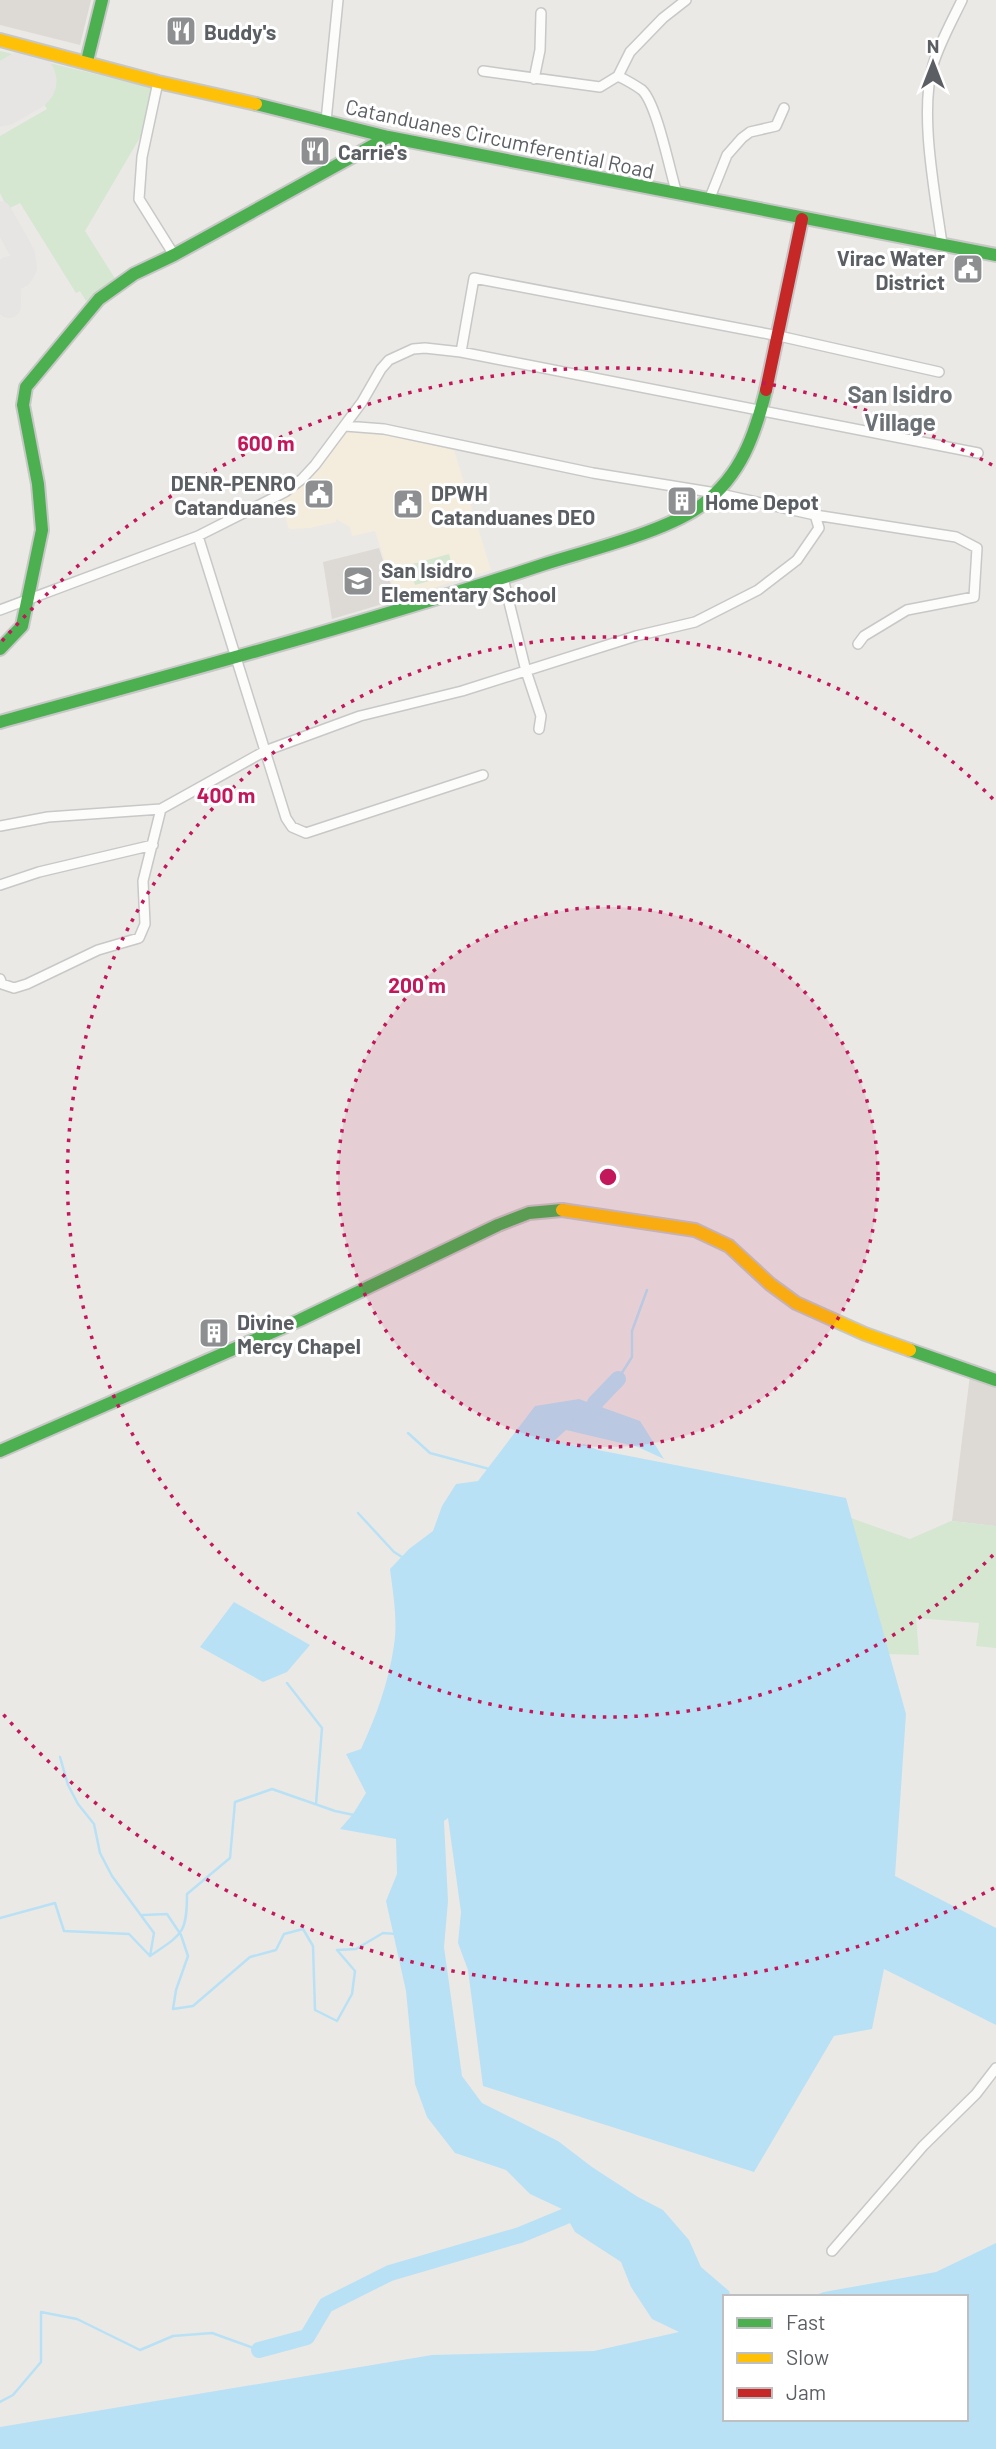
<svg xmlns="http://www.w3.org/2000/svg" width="996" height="2449" font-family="Barlow,sans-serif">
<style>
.commercial{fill:#f4edde}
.education{fill:#ddd9d5}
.green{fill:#d5e6d1}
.water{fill:#b9e1f5}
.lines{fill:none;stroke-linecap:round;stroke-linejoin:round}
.stream{stroke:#b9e1f5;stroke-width:2.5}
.river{stroke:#b9e1f5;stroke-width:16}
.taxiway{stroke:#e6e5e4;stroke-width:24}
.runway{stroke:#e6e5e4;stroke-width:61}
.street-casing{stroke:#c7c8c7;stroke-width:12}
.fast-casing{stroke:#c7c7c7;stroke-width:16}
.slow-casing{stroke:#c7c7c7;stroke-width:16}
.jam-casing{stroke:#c7c7c7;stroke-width:16}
.street{stroke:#fcfcfb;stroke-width:9}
.fast{stroke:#4caf50;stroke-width:12}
.slow{stroke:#ffc107;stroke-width:12}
.jam{stroke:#c62828;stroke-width:12}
.ring{fill:none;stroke:#c2185b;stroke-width:3.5;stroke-dasharray:3.5 7}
.labels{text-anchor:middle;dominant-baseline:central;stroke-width:6;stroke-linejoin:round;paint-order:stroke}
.poi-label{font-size:21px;font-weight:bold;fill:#5b5f63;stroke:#fff;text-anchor:start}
.street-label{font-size:21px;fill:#5b5f63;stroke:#fff}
.quarter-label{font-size:24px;font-weight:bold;fill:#6c7175;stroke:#fff}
.centre{fill:#c2185b;stroke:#fff;stroke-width:3.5}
.ring-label{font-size:21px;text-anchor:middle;font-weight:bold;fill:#c2185b;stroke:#fff;stroke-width:6;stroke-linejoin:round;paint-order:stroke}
</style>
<rect width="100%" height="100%" fill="#ebe9e5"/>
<!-- commercial -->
<path class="commercial" d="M348,431L389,436L454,450L491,570L397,599L375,531L352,536L350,527L336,519V522L310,528L289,529L279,498L312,475Z"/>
<!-- education -->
<path class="education" d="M0,0H91L80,45L0,25Z
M379,548L396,600L332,619L323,562Z
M970,1375L996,1384V1526L952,1521Z"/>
<!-- green -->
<path class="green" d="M0,51L153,88L142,134L85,231L116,280L86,301L80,291L76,293L20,203L8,209L0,193V136L47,109L21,65L9,62L0,67Z
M449,554L454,574L415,585L409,565Z
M848,1517L910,1539L951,1521L996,1526V1648L976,1646L979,1623L916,1618L919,1655L887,1654Z"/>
<!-- water -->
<path class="water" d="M579,1399L640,1421L664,1459L638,1447L566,1430L554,1441L578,1446L584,1444L598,1450L846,1498L906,1714L895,1876L996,1928V2025L884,1969L872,2029L834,2036L754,2172L483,2086L468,1970L458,1943L461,1912L448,1818L444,1821L448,1901L444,1947L462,2076L482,2103L558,2141L592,2167L638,2197L663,2210L689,2240L701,2267L729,2291L731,2297H725V2419H966V2297H810L824,2292L936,2272L996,2243V2449H0V2427L432,2355L594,2351L679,2332L652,2319L631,2287L621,2262L575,2232L562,2209L530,2194L506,2170L455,2153L427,2117L415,2084L406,1991L386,1901L397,1874L396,1839L340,1829L353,1814L366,1793L346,1754L361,1749C376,1717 389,1681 394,1645C398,1620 393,1593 390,1569L409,1549L433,1531L442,1506L456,1484L478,1481L535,1406Z
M234,1602L310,1645L287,1672L263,1682L200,1647Z"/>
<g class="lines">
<!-- stream -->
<path class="stream" d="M618,1379L632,1357V1331L647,1290
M408,1433L430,1453L489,1469
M358,1513L394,1552L402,1557
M287,1683L322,1728L316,1804
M60,1757L68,1785L78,1804L94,1824L100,1853L112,1876L154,1933L150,1956
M143,1915L167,1914L181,1935L188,1956L176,1990L173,2009L193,2006L250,1957L276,1950L284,1934L303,1929L313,1946L315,2010L337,2021L352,1994L355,1971L337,1950L356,1949L383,1933L396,1934
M0,1918L55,1903L64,1931L129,1934L150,1956C182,1934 187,1934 187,1894L230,1858L235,1802L272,1789L335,1811L354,1815
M0,2402L13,2395L41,2362V2312L77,2319L140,2350L173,2336L212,2333L259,2350"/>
<!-- river -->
<path class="river" d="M580,1416L593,1413L595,1403L618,1379
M259,2350L307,2337L326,2305L390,2273L520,2235L583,2209"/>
<!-- taxiway -->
<path class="taxiway" d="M0,213L23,254L25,268L21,275L0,287
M9,268V306"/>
<!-- runway -->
<path class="runway" d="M0,96L26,81"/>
<!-- street casing -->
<g class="street-casing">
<path id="street" d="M483,71L600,87L618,76
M534,79L540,50L541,13
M158,82L142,157L139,199L174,255
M326,121L338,0
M677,194C670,172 657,104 642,90C635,85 626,80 618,76L630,52L663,18L686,0
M709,200L727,155L742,138L750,132L776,126L784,108
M942,244C935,193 919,113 933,65C940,42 952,21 962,0
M461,352L474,278L779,336L939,372
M345,426L384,429L593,473L716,493L815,515L956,537L977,548L974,597L907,610L864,636L858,644
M198,536L286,818L292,827L306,833L483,775
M503,578L526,671L541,716L539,729
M0,610L198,536L285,492L302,479L315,465L362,402L381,369L389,360L413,349L425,348L461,352L978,453
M0,826L48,817L161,809L265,751L360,716L462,691L636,636L695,622L758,590L797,560L819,528L815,515
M0,885L39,872L153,845
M0,979L2,984L14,988L27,984L98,950L139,938L145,924L143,881L161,809
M832,2251L923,2146L976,2094L996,2068"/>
</g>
<!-- fast casing -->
<g class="fast-casing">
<path id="fast" d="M87,61L102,0
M256,104L388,137L996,255
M0,649L22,626L42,530L38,484L23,405L26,387L99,299L134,274L174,255L388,137
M0,722C182,672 366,623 545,564C589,550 669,531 703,504C741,475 755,435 766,390
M910,1350L996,1380
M0,1451L300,1320L498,1225L529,1213L562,1210"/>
</g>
<!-- slow casing -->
<g class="slow-casing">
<path id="slow" d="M0,40L158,82L256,104
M562,1210L695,1230L729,1246L770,1284L796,1303L865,1334L910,1350"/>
</g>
<!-- jam casing -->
<g class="jam-casing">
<path id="jam" d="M766,390L802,219"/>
</g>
<!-- street -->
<use href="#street" class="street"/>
<!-- fast -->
<use href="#fast" class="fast"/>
<!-- slow -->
<use href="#slow" class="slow"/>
<!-- jam -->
<use href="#jam" class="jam"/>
</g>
<!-- distance rings -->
<circle cx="608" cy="1177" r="270" fill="#c2185b" fill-opacity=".12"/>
<g class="ring">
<circle cx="608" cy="1177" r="270"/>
<path d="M993 1555A540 540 0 1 1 993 799"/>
<path d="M994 1888A809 809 0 0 1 2 1713M2 641A809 809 0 0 1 994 466"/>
</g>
<!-- icons -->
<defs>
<g id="restaurant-square" transform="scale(1.575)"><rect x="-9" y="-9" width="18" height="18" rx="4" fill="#8d8f90" stroke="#fff"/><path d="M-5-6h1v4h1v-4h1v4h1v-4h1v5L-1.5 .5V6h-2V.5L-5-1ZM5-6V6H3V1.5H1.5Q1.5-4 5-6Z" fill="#fff"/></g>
<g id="civic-square" transform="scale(1.575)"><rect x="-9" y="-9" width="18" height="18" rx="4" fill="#8d8f90" stroke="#fff"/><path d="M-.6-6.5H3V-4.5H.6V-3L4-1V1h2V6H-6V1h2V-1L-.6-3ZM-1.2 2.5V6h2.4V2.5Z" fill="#fff"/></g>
<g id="building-square" transform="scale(1.575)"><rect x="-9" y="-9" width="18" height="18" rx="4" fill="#8d8f90" stroke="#fff"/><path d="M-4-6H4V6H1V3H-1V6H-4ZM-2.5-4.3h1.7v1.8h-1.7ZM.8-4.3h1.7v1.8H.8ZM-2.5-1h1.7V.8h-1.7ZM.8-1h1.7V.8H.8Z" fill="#fff"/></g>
<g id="school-square" transform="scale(1.575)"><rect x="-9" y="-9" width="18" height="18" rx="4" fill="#8d8f90" stroke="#fff"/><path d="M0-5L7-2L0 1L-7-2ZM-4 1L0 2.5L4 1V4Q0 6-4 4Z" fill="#fff"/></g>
</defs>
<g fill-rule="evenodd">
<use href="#restaurant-square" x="181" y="31"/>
<use href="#restaurant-square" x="315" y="151"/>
<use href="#civic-square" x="968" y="269"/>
<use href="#civic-square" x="319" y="494"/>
<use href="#building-square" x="682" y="501"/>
<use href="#civic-square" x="408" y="504"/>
<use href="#school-square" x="358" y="581"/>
<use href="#building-square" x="214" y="1333"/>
</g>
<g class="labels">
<!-- poi labels -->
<g class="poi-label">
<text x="204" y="31">Buddy's</text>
<text x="338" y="151">Carrie's</text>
<text x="945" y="257" text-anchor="end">Virac Water<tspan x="945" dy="24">District</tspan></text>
<text x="296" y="482" text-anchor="end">DENR-PENRO<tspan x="296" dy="24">Catanduanes</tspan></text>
<text x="431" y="492">DPWH<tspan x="431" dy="24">Catanduanes DEO</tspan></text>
<text x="705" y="501">Home Depot</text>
<text x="381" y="569">San Isidro<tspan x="381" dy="24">Elementary School</tspan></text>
<text x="237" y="1321">Divine<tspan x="237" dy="24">Mercy Chapel</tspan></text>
</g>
<!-- street labels -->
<g class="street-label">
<text transform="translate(500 138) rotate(12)">Catanduanes Circumferential Road</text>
</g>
<!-- quarter labels -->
<g class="quarter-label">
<text x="900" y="393">San Isidro<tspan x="900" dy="28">Village</tspan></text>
</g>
</g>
<circle cx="608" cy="1177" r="10" class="centre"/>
<g class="ring-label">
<text x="266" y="451">600 m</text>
<text x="226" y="803">400 m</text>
<text x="417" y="993">200 m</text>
</g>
<!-- legend -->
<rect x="723" y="2295" width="245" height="126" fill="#ffffff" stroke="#bdbfc1" stroke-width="2"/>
<rect x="737" y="2318" width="35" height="10" fill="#4caf50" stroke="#bdbfc1" stroke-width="2"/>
<text x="786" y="2330" font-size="21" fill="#5b5f63">Fast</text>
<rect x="737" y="2353" width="35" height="10" fill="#ffc107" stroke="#bdbfc1" stroke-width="2"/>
<text x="786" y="2365" font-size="21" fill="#5b5f63">Slow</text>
<rect x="737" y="2388" width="35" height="10" fill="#c62828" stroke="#bdbfc1" stroke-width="2"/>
<text x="786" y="2400" font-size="21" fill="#5b5f63">Jam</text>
<!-- north arrow -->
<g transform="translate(933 63)" stroke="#ffffff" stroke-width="5" paint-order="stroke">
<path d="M0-5L12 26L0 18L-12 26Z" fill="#5b5f63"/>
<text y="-10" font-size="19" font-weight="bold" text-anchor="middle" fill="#5b5f63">N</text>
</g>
</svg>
